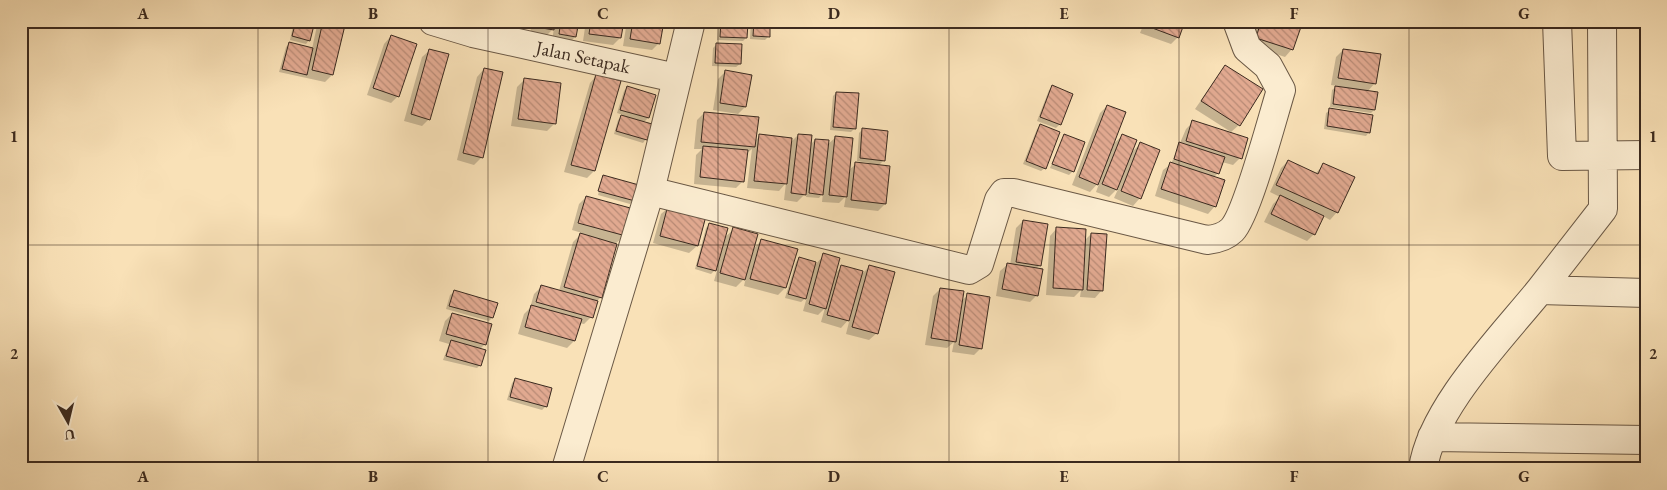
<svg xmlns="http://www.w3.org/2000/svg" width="1667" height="490" font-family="'EB Garamond',serif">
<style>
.shadow{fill:#0003}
.building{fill:url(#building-back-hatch);stroke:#3b2a1f}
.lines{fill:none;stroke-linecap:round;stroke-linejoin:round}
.minor-casing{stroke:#6a5845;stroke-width:30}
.minor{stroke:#fbecd0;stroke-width:28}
.grid{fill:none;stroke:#3b2a1f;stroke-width:1;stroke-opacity:0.55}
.labels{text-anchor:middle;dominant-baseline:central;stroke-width:4;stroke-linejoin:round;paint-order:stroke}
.street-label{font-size:19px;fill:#3b2a1f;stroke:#fbecd0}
.neatline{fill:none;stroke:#3b2a1f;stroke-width:2}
.grid-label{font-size:16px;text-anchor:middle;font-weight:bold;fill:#3b2a1f}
</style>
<defs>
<pattern id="building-back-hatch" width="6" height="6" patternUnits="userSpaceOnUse" patternTransform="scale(1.25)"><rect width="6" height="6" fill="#e1a990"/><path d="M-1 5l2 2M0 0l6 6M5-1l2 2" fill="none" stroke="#b88a75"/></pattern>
</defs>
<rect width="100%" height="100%" fill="#f9e1b7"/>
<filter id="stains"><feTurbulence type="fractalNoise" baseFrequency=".004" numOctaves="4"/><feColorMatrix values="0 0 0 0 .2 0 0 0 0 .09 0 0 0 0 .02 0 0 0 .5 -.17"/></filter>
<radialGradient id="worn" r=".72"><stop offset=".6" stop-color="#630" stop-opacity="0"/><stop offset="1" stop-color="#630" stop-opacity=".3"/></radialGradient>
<!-- shadow -->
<path class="shadow" d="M294,21H314L309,40L306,44L290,40Z
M318,21H345L332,75L325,82L279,72L286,47L289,44L312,49Z
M508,21H578L575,37L568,44L552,41L554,28L546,36L530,34L532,22L523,30L507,28Z
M586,21H623L620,38L613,45L583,41Z
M627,21H663L659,43L652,50L623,46Z
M723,21H746L744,24L746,38L743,41L717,40L718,26Z
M751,21H769L768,37L765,40L750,39Z
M1145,21H1184L1178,37L1171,44L1140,33Z
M1257,21H1301L1292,49L1285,57L1249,45Z
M391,36L398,96L391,103L367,95L384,44Z
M716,45L740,64L736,67L712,66L713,48Z
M430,50L429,119L422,126L404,121L422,57Z
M1343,50L1375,83L1367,92L1374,110L1371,113L1330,107L1332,90L1337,86L1331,85L1336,57Z
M1225,66L1239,125L1231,132L1195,109Z
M484,69L482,157L474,165L457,160L477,77Z
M725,72L745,107L738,114L713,110L718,79Z
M597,75L620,82L594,171L587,178L564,172L590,83Z
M524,80L560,84L554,124L547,131L511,126L517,87Z
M627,87L648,118L643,123L646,139L643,143L614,134L618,120L623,115L617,113L624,91Z
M1052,87L1060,124L1056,128L1037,121L1049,90Z
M836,93L855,128L851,132L830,130L833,96Z
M1107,106L1111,146L1122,136L1130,154L1140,144V198L1133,206L1114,198L1119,187L1109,197L1096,192L1100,181L1090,192L1072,185L1100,113Z
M1330,110L1369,132L1366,136L1324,129L1326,113Z
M704,113L755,141L760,136L790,143L798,135L810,145L815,140L827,145L836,137L849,170L856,164L870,165V163L857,161L859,133L863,129L884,160L878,166L885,204L878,211L844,207L846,196L839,203L822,202L823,193L819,198L806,197L807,192L797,202L784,200L786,183L779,191L747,188L752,149L746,154L743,181L736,188L694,184L696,155L702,149H694L697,120Z
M1193,122L1240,158L1233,165L1222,162L1218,173L1214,177L1215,206L1208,214L1155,196L1163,170L1171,164L1186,129Z
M1040,126L1045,168L1041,171L1023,164L1037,129Z
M1064,135L1073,171L1069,175L1050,168Z
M1288,161L1315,174L1324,164L1337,212L1330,220L1323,216L1314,234L1307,241L1264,222L1273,204L1280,197L1270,192L1281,168Z
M603,176L634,200L630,204L598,195Z
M586,197L625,236L616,243L601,297L596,302L591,317L584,324L579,323L574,341L567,348L518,334L524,314L530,308L534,294L541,287L559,291L573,242L582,233L572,230L579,204Z
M669,207L705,217L697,246L689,253L653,243L661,214Z
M1023,221L1040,265L1036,269L1037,295L1030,302L996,296L1000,271L1008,264L1010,265L1016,228Z
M710,224L723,239L734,229L752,250L762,240L796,250L785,288L778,295L744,286L746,277L736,287L714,281L718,267L711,274L695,269L706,228Z
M1057,228L1085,240L1091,234L1102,290L1095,298L1080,297L1081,290L1074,297L1046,295L1050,236Z
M824,255L834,274L842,267L860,276L870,266L877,333L869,340L846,334L850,318L841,328L821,322L825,308L818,315L803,311L807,297L801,302L785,298L796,262L799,259L816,264Z
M940,289L961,301L968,295L981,348L974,355L952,352L954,342L947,348L925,345L933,296Z
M454,292L492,318L489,321L446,309L450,295Z
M452,314L485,344L479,350L480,365L477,368L443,360L449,344L439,341L445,321Z
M516,379L545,407L542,410L507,400L512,383Z"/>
<!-- building -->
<path class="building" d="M296,21H315L310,41L292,36Z
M323,21H346L333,75L312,70Z
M537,21H555L554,30L536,27Z
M561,21H579L576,37L559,34Z
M591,21H624L621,38L589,34Z
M633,21H664L660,44L630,39Z
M721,21L748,23L747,38L720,37Z
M754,21H770V37L753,36Z
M1148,21H1185L1179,38L1147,26Z
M1261,21H1303L1293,50L1256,38Z
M391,35L417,44L399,97L373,88Z
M289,42L313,48L307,75L282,69Z
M716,43L742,44L741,64L715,63Z
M429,49L449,54L430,120L411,114Z
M1343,49L1381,54L1376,84L1338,78Z
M1225,65L1263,89L1240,126L1201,101Z
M484,68L503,72L483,158L463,153Z
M725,70L752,75L746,107L720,103Z
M596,74L621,81L595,171L571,165Z
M524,78L561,83L556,124L518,119Z
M1052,85L1073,94L1061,125L1040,117Z
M627,86L656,95L649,118L620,110Z
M1335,86L1378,92L1375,110L1333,104Z
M836,92L859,93L856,129L833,127Z
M1107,105L1126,112L1098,185L1079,177Z
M1329,108L1373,115L1370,133L1327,126Z
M704,112L759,117L755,147L701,142Z
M621,115L652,124L647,140L616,131Z
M1192,120L1248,138L1242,159L1186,141Z
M1040,124L1060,132L1046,169L1026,161Z
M862,128L888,131L885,161L860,158Z
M759,134L792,138L787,184L754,181Z
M798,134L812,135L806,195L791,193Z
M1064,134L1085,142L1074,172L1052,164Z
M1122,134L1137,140L1117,190L1102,184Z
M835,136L853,138L847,197L829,195Z
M815,139L829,140L823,195L809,193Z
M1140,142L1160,150L1141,199L1121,191Z
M1179,142L1225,157L1219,174L1174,159Z
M703,146L748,150L744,182L700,177Z
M1288,160L1318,174L1323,163L1355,177L1338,213L1276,185Z
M855,162L890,166L886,204L851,200Z
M1170,162L1225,180L1216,207L1161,189Z
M603,175L639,185L635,201L598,191Z
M1280,195L1324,216L1315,235L1271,214Z
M586,196L634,209L626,236L578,223Z
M668,205L706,216L698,246L660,236Z
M1023,220L1048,224L1041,266L1016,262Z
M709,223L728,228L716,271L697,266Z
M733,227L758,234L745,280L720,273Z
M1056,227L1086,229L1083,290L1053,288Z
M580,233L617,244L602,298L564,287Z
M1091,233L1107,234L1103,291L1087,290Z
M761,239L798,249L786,288L750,279Z
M823,253L840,258L826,309L809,304Z
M799,257L816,262L806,299L788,294Z
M1007,263L1043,269L1038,296L1002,289Z
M841,265L863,271L849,321L827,315Z
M869,265L895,272L878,334L852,327Z
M541,285L598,301L593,318L536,302Z
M940,288L964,291L956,342L931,338Z
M454,290L498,303L493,318L449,306Z
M967,293L990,297L982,349L959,345Z
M531,305L582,319L575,341L525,327Z
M452,313L492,324L486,345L446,334Z
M451,340L486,350L481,366L446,356Z
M515,378L552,388L547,407L510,397Z"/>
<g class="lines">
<!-- minor casing -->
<g class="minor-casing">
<path id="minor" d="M433,21L473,33L676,78
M1557,21L1562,156L1646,155
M650,191L969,270L979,264L999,200L1004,193H1014L1207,240C1217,239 1225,237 1232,230C1247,215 1273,116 1281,90L1268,66L1247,48L1237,21
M1540,290L1603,209L1602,21
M1432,437L1646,440
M566,469L650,191L691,21
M1423,469C1431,409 1502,337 1540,290L1646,293"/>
</g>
<!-- minor -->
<use href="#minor" class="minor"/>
</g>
<!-- grid -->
<path class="grid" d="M258,21V469M488,21V469M718,21V469M949,21V469M1179,21V469M1409,21V469M21,245H1646"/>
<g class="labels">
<!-- street labels -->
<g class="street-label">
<text transform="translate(583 57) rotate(12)">Jalan Setapak</text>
</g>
</g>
<!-- margin -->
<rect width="1667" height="490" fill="none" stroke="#f9e1b7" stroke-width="55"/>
<!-- north arrow -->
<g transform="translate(68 422) rotate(172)" stroke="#fbecd0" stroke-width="4" paint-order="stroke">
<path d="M0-4L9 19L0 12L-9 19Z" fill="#3b2a1f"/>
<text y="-8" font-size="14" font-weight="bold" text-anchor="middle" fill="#3b2a1f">U</text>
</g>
<rect x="28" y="28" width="1612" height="434" class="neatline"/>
<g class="grid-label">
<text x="143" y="19">A</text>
<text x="373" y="19">B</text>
<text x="603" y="19">C</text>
<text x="834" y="19">D</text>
<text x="1064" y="19">E</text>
<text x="1294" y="19">F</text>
<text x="1524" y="19">G</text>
<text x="14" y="142">1</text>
<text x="1653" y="142">1</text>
<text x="14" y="359">2</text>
<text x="1653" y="359">2</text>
<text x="143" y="482">A</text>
<text x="373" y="482">B</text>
<text x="603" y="482">C</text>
<text x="834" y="482">D</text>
<text x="1064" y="482">E</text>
<text x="1294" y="482">F</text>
<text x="1524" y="482">G</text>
</g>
<rect width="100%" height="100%" filter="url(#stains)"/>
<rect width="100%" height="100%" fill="url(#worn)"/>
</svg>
